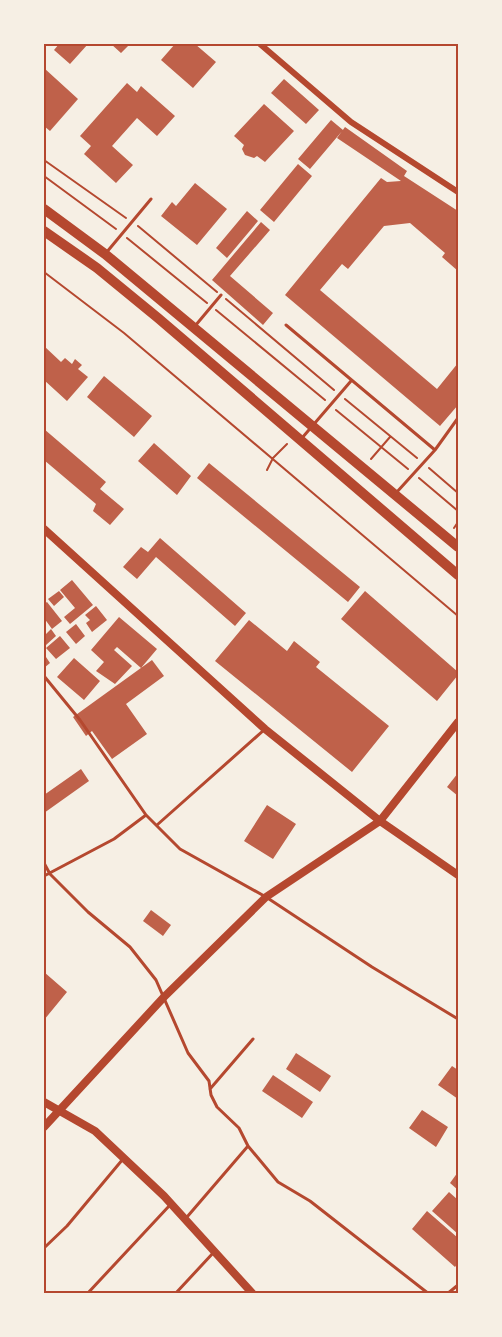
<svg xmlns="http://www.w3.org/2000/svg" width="502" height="1337" font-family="'Work Sans',sans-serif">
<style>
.building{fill:#bf614a}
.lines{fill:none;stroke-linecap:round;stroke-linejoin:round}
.path{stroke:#b5482f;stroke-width:2}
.service{stroke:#b5482f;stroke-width:3}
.minor{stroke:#b5482f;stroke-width:6}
.tertiary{stroke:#b5482f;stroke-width:8}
.primary{stroke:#b5482f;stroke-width:10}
.neatline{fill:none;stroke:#b5482f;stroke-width:2}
</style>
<rect width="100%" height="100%" fill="#f6efe4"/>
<!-- building -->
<path class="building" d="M59,44H88L70,64L54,50Z
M111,44H130L121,53Z
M175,44H195L216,62L193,88L161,60Z
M44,68L78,99L50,131L44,126Z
M284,79L319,110L306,124L271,93Z
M127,83L137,92L141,86L175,116L157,136L137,118L112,146L133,165L116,183L84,154L91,146L80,136Z
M264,104L294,131L265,162L257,156L254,158L245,155L242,149L244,145L234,136Z
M331,120L343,130L310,169L298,159Z
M345,127L407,171L404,176L458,211V271L442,257L445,253L410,223L384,226L348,269L342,264L320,290L437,389L458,363V405L440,426L285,295L381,178L387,182L401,181L337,138Z
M298,164L312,176L274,222L260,210Z
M195,183L227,209L197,245L161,216L172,202L176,206Z
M247,211L258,221L227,258L216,248Z
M261,222L270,230L230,276L273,313L263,325L212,280Z
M44,346L61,362L65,358L72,364L75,359L82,365L78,369L88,377L67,401L44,380Z
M104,376L152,416L134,437L87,397Z
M44,429L106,482L100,489L124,509L110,525L93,511L96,504L44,460Z
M154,443L191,476L177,495L138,461Z
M209,463L360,587L348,602L197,478Z
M160,538L246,613L235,626L156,557L137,579L123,567L141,547L148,552Z
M72,580L93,605L70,624L64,617L75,608L60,590Z
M59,591L64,597L54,606L48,599Z
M365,591L458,672V675L437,701L341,619Z
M47,602L62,621L52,629L44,618V604Z
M96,606L107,620L92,632L86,623L90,620L85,615Z
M119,617L157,649L141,668L117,647L114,650L132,666L115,684L96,671L104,662L91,650Z
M249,620L287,651L294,641L320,662L316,667L389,726L352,772L215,661Z
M76,624L85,636L76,644L66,632Z
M51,629L56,636L46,645L44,636Z
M60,636L70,648L56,659L46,648Z
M44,654L50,663L44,668Z
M74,658L100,681L84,700L57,677Z
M152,660L164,676L126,704L147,734L112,759L92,731L86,736L73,717Z
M81,769L89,781L44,813V795Z
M458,773V796L447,787Z
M267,805L296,824L273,859L244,841Z
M151,910L171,925L163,936L143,921Z
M44,972L67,992L44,1020Z
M296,1053L331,1076L320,1092L286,1069Z
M452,1066L458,1070V1099L438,1085Z
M273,1075L313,1102L302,1118L262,1091Z
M422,1110L448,1127L436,1147L409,1128Z
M458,1172V1190L450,1183Z
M449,1192L458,1200V1234L432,1211Z
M427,1211L458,1238V1263L455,1267L412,1229Z"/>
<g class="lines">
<!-- path -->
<path class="path" d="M44,160L126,218
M44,176L116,229
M138,226L217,292
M127,238L207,303
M44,272L124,333L458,616
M226,299L334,390
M216,310L325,400
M345,399L417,458
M336,410L408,469
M371,459L390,437
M429,468L458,493
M267,470L273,458L287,444
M419,478L458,511
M454,528L458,522"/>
<!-- service -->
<path class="service" d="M106,253L151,199
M286,325L435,450L396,493
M195,326L221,295
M302,438L351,381
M435,450L458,418
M44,676L80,720L146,815L180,849L266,897L372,967L458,1019
M157,825L264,730
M44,863L50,874L88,912L130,947L156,980L188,1053L209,1081L211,1095L217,1107L239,1128L248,1146L278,1182L310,1201L429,1294
M44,876L114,839L146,815
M210,1089L253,1039
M187,1217L248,1146
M44,1248L67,1226L123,1159
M87,1294L170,1205
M175,1294L214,1252
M447,1294L458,1285"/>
<!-- minor -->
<path class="minor" d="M260,44L351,122L458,192"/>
<!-- tertiary -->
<path class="tertiary" d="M44,529L265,729L380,821L458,875
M44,1102L95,1131L164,1196L253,1294
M44,1127L164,997L266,897L380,821L458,722"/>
<!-- primary -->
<path class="primary" d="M44,209L105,254L458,547
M44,231L97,268L158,318L458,575"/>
</g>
<!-- border -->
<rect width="502" height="1337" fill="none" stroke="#f6efe4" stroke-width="90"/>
<rect x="45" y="45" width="412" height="1247" class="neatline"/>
</svg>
